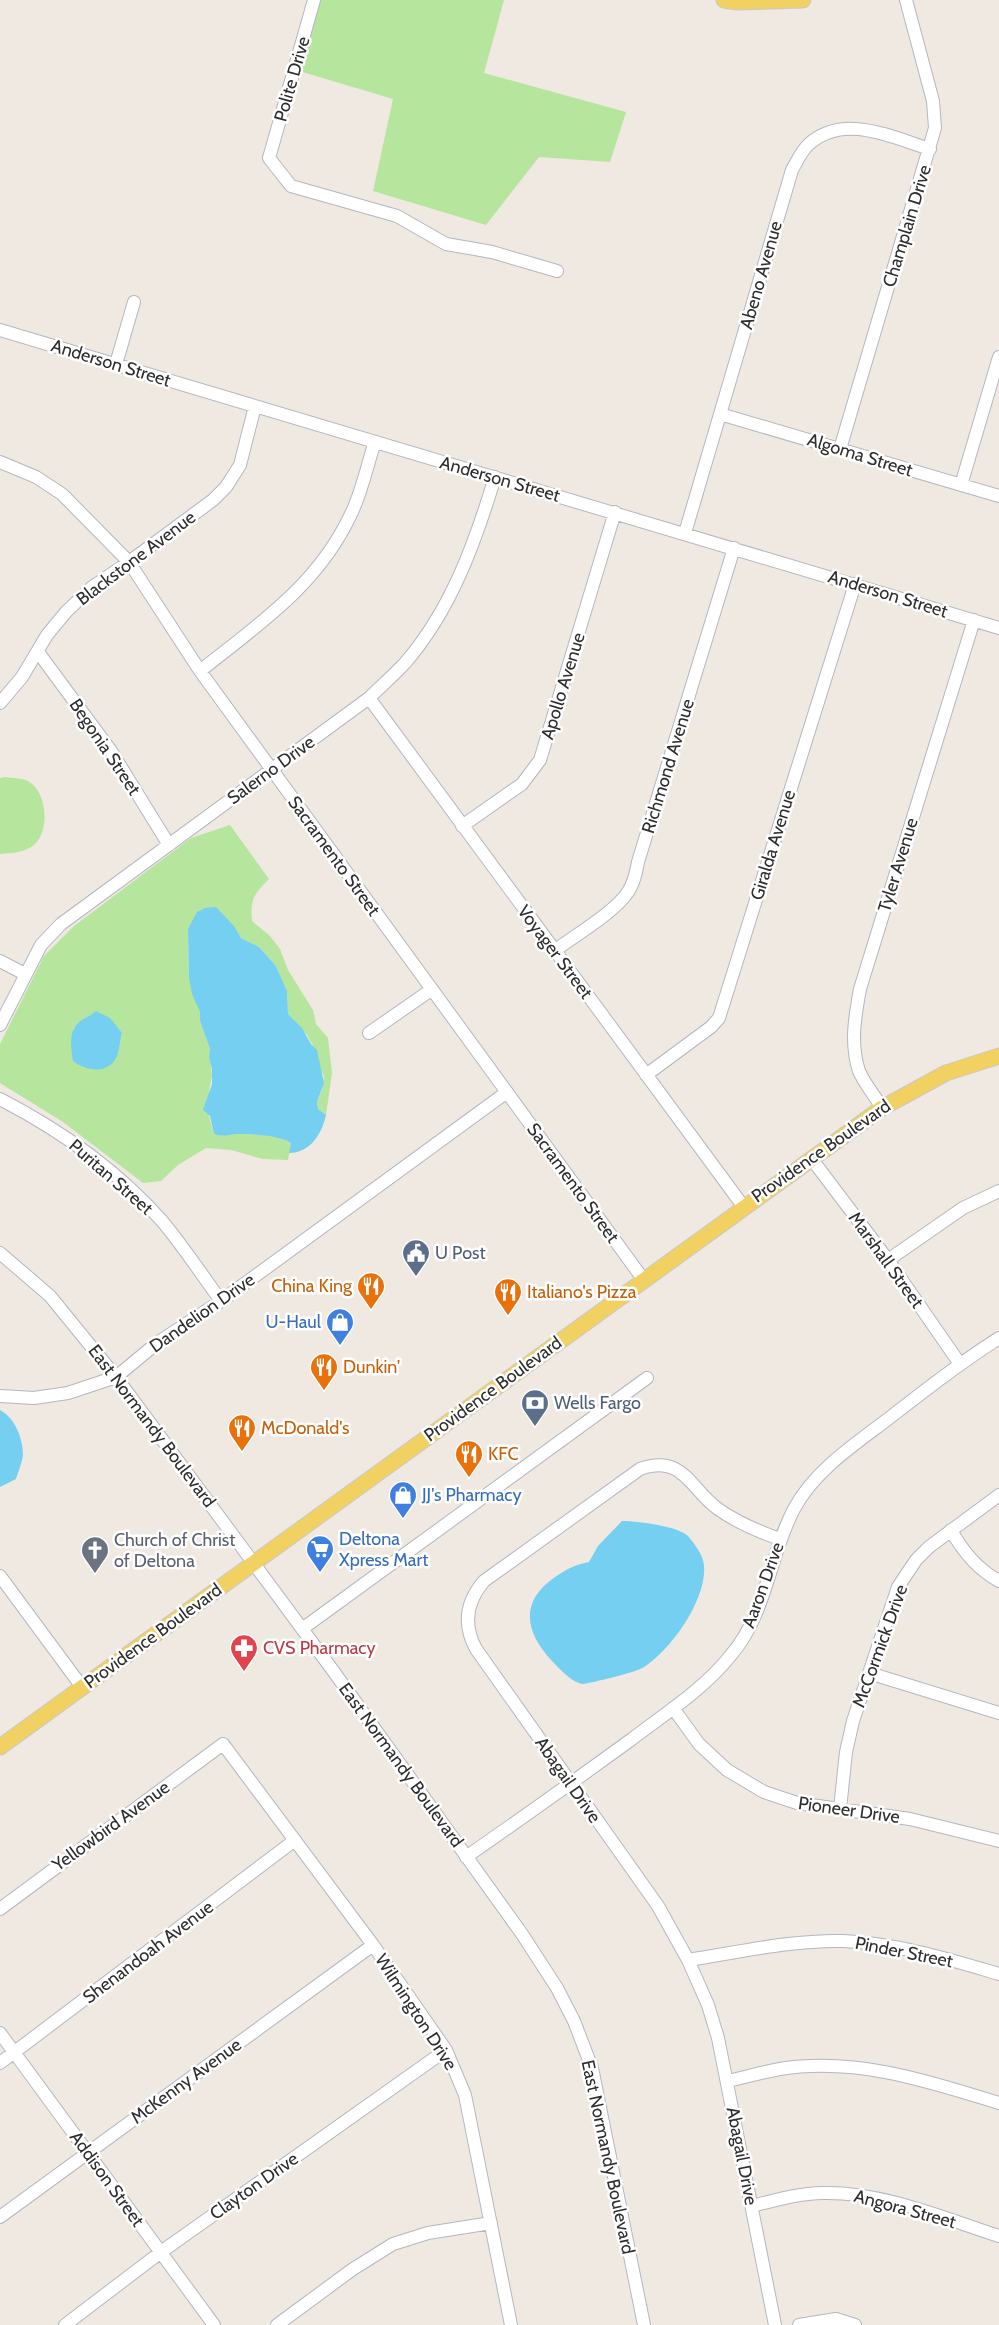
<svg xmlns="http://www.w3.org/2000/svg" width="999" height="2325" font-family="Cabin,sans-serif">
<style>
.green{fill:#b6e59e;fill-rule:evenodd}
.water{fill:#75cff0}
.lines{fill:none;stroke-linecap:round;stroke-linejoin:round}
.minor-casing{stroke:#b4b7c1;stroke-width:14}
.major-casing{stroke:#c9c9c9;stroke-width:17}
.minor{stroke:#fff;stroke-width:12}
.major{stroke:#f2d163;stroke-width:15}
.labels{text-anchor:middle;dominant-baseline:central;stroke-width:5;stroke-linejoin:round;paint-order:stroke}
.street-label{font-size:18px;fill:#2e2e2e;stroke:#fff}
.service-label{font-size:18px;fill:#4e5e75;stroke:#fff;text-anchor:start}
.food-label{font-size:18px;fill:#c56008;stroke:#fff;text-anchor:start}
.shop-label{font-size:18px;fill:#366cbe;stroke:#fff;text-anchor:start}
.worship-label{font-size:18px;fill:#5b616d;stroke:#fff;text-anchor:start}
.health-label{font-size:18px;fill:#be3a42;stroke:#fff;text-anchor:start}
</style>
<rect width="100%" height="100%" fill="#efe9e1"/>
<!-- green -->
<path class="green" d="M319,0H504L484,73L626,112L610,162L539,157L486,225L373,191L393,99L299,71Z
M5,777C12,778 22,778 28,781C48,792 51,835 31,847C21,853 11,853 0,854V778Z
M230,825L269,879C254,894 250,899 252,921L270,936L280,949L288,970L313,1010L316,1024L328,1038L332,1073L326,1115L318,1109L317,1102L322,1090L324,1076L320,1069L318,1054L307,1035L288,1014L287,991L276,966L259,947L241,938L229,921L188,929L189,978L200,1012V1021L210,1049L212,1076L209,1091V1116L214,1134C223,1137 229,1134 239,1134C255,1134 276,1134 291,1143L288,1160L263,1159L231,1150L206,1148L178,1165L161,1181L143,1183L63,1122L0,1083V1044L44,956L74,926L191,838ZM92,1015L122,1033L118,1054L73,1029L78,1023Z"/>
<!-- water -->
<path class="water" d="M216,907L234,926L241,938L259,947L276,966L287,991L288,1014L302,1028L311,1044L317,1050L324,1083L317,1102L318,1109L326,1115C322,1134 310,1153 289,1153L291,1143C279,1135 252,1134 237,1134C228,1135 223,1137 214,1134L210,1116L203,1110L212,1084V1069L209,1057L210,1049L200,1021V1012L192,994L189,978L188,929L197,912L205,908Z
M96,1011L110,1018L122,1033C120,1040 120,1049 117,1056C109,1075 86,1071 73,1061C71,1048 68,1032 79,1022C84,1018 91,1016 96,1011Z
M0,1410C15,1418 23,1438 23,1455C22,1463 18,1472 16,1479L0,1487Z
M622,1521C636,1521 678,1526 688,1536C694,1543 704,1556 704,1566C707,1599 671,1650 644,1667C637,1672 592,1683 582,1684C570,1681 561,1670 552,1661C525,1632 519,1602 555,1577C567,1569 574,1565 589,1562L598,1546Z"/>
<g class="lines">
<!-- minor casing -->
<g class="minor-casing">
<path id="minor" d="M314,0L269,158L291,186L397,216L446,244L492,252L557,271
M0,330L999,628
M116,364L134,302
M720,414L999,496
M840,449L935,128L933,101L906,0
M0,462L36,477L62,494L129,562L200,671L643,1279
M961,485L999,357
M685,533L792,170C797,161 802,150 809,144C844,113 891,137 930,149
M38,652L111,751L169,845
M200,671C259,624 318,585 351,514C362,492 367,465 375,442
M369,698L743,1206
M0,703L22,677L47,635L66,612L91,588L129,562L213,500L226,487L240,465L255,406
M462,826L522,784L540,760L615,512
M554,951C574,936 615,912 628,892C634,883 636,873 638,862L734,548
M0,961L25,974
M0,1025L41,945L61,924L369,698C381,686 394,675 405,663C451,610 475,543 495,477
M369,1033L431,990
M646,1075L711,1027L719,1018L855,584
M0,1099C60,1130 117,1170 162,1221C183,1246 202,1275 221,1301
M882,1108C875,1096 864,1083 859,1071C850,1044 855,1016 860,989L974,620
M811,1158L888,1260L960,1364
M0,1253L50,1296L116,1377L334,1672L522,1934L557,1988L574,2021L592,2068L644,2325
M888,1260L963,1208L999,1191
M0,1396L34,1398L68,1393L116,1377L157,1343L221,1301L507,1092
M951,1530C963,1552 977,1569 999,1581
M0,1576L82,1687
M302,1629L647,1378
M869,1673L999,1713
M673,1708L699,1744L727,1770L764,1792L797,1803L910,1819L999,1841
M840,1809L846,1752L853,1721L898,1587L916,1560L929,1547L999,1495
M466,1857C522,1818 577,1779 632,1739C666,1713 704,1689 731,1655C767,1613 769,1556 794,1509C814,1471 855,1444 888,1419C924,1391 960,1363 999,1338
M0,1909L223,1744L373,1945L446,2050L465,2095L511,2325
M688,1960C740,1952 791,1940 843,1941C896,1943 948,1959 999,1974
M0,2033L214,2325
M0,2063L295,1840
M728,2081C745,2077 763,2072 780,2069C856,2057 928,2081 999,2103
M752,2206C775,2200 800,2193 824,2193C883,2192 943,2218 999,2236
M0,2217L373,1945
M65,2325L161,2252L446,2050
M277,2325L353,2269L393,2244L428,2233L491,2223
M775,2325L718,2038L708,2005L688,1960L658,1906L476,1649C463,1625 466,1602 484,1581L640,1469C684,1454 689,1488 718,1509C738,1523 757,1531 780,1539
M799,2325L836,2319L855,2325"/>
</g>
<!-- major casing -->
<g class="major-casing">
<path id="major" d="M724,0L737,2L803,0
M0,1747L882,1108L946,1073L999,1056"/>
</g>
<!-- minor -->
<use href="#minor" class="minor"/>
<!-- major -->
<use href="#major" class="major"/>
</g>
<!-- icons -->
<defs>
<g id="civic-pin" transform="scale(1.4375)"><path d="M0 17L-7.5 6A9.5 9.5 0 1 1 7.5 6Z" fill="#5c6f8a" stroke="#fff"/><path d="M-.6-6.5H3V-4.5H.6V-3L4-1V1h2V6H-6V1h2V-1L-.6-3ZM-1.2 2.5V6h2.4V2.5Z" fill="#fff"/></g>
<g id="restaurant-pin" transform="scale(1.4375)"><path d="M0 17L-7.5 6A9.5 9.5 0 1 1 7.5 6Z" fill="#e8710a" stroke="#fff"/><path d="M-5-6h1v4h1v-4h1v4h1v-4h1v5L-1.5 .5V6h-2V.5L-5-1ZM5-6V6H3V1.5H1.5Q1.5-4 5-6Z" fill="#fff"/></g>
<g id="shop-pin" transform="scale(1.4375)"><path d="M0 17L-7.5 6A9.5 9.5 0 1 1 7.5 6Z" fill="#3f7fe0" stroke="#fff"/><path d="M-5-2.5h2.3a2.7 3.5 0 0 1 5.4 0H5L5.5 6h-11ZM-1.5-2.5h3a1.5 2.3 0 0 0-3 0Z" fill="#fff"/></g>
<g id="bank-pin" transform="scale(1.4375)"><path d="M0 17L-7.5 6A9.5 9.5 0 1 1 7.5 6Z" fill="#5c6f8a" stroke="#fff"/><path d="M-6-4H6V4H-6ZM0-2.3a2.3 2.3 0 1 0 0 4.6a2.3 2.3 0 1 0 0-4.6Z" fill="#fff"/></g>
<g id="supermarket-pin" transform="scale(1.4375)"><path d="M0 17L-7.5 6A9.5 9.5 0 1 1 7.5 6Z" fill="#3f7fe0" stroke="#fff"/><path d="M-6-5.5h2.5l.6 2H6L4.5 2H-2.5L-4.4-4H-6ZM-1.5 3.2a1.3 1.3 0 1 0 .1 0ZM3 3.2a1.3 1.3 0 1 0 .1 0Z" fill="#fff"/></g>
<g id="church-pin" transform="scale(1.4375)"><path d="M0 17L-7.5 6A9.5 9.5 0 1 1 7.5 6Z" fill="#6b7280" stroke="#fff"/><path d="M-1.2-6h2.4v3.5h3.3v2.4h-3.3V6h-2.4V-.1h-3.3v-2.4h3.3Z" fill="#fff"/></g>
<g id="pharmacy-pin" transform="scale(1.4375)"><path d="M0 17L-7.5 6A9.5 9.5 0 1 1 7.5 6Z" fill="#e0444e" stroke="#fff"/><path d="M-2-6h4v4h4v4h-4v4h-4v-4h-4v-4h4Z" fill="#fff"/></g>
</defs>
<g fill-rule="evenodd">
<use href="#civic-pin" x="416" y="1253"/>
<use href="#restaurant-pin" x="371" y="1286"/>
<use href="#restaurant-pin" x="508" y="1292"/>
<use href="#shop-pin" x="340" y="1322"/>
<use href="#restaurant-pin" x="324" y="1367"/>
<use href="#bank-pin" x="535" y="1403"/>
<use href="#restaurant-pin" x="242" y="1428"/>
<use href="#restaurant-pin" x="469" y="1454"/>
<use href="#shop-pin" x="403" y="1495"/>
<use href="#supermarket-pin" x="320" y="1549"/>
<use href="#church-pin" x="95" y="1550"/>
<use href="#pharmacy-pin" x="244" y="1648"/>
</g>
<g class="labels">
<!-- street labels -->
<g class="street-label">
<text transform="translate(292 79) rotate(-74)">Polite Drive</text>
<text transform="translate(907 226) rotate(-73)">Champlain Drive</text>
<text transform="translate(761 275) rotate(-74)">Abeno Avenue</text>
<text transform="translate(111 363) rotate(17)">Anderson Street</text>
<text transform="translate(860 455) rotate(17)">Algoma Street</text>
<text transform="translate(500 479) rotate(16)">Anderson Street</text>
<text transform="translate(136 558) rotate(-37)">Blackstone Avenue</text>
<text transform="translate(888 594) rotate(17)">Anderson Street</text>
<text transform="translate(563 686) rotate(-73)">Apollo Avenue</text>
<text transform="translate(105 747) rotate(56)">Begonia Street</text>
<text transform="translate(668 766) rotate(-73)">Richmond Avenue</text>
<text transform="translate(271 770) rotate(-36)">Salerno Drive</text>
<text transform="translate(773 845) rotate(-73)">Giralda Avenue</text>
<text transform="translate(334 856) rotate(54)">Sacramento Street</text>
<text transform="translate(898 865) rotate(-73)">Tyler Avenue</text>
<text transform="translate(555 952) rotate(53)">Voyager Street</text>
<text transform="translate(821 1151) rotate(-35)">Providence Boulevard</text>
<text transform="translate(111 1177) rotate(41)">Puritan Street</text>
<text transform="translate(573 1183) rotate(54)">Sacramento Street</text>
<text transform="translate(886 1260) rotate(54)">Marshall Street</text>
<text transform="translate(202 1313) rotate(-35)">Dandelion Drive</text>
<text transform="translate(493 1389) rotate(-36)">Providence Boulevard</text>
<text transform="translate(152 1426) rotate(53)">East Normandy Boulevard</text>
<text transform="translate(763 1585) rotate(-70)">Aaron Drive</text>
<text transform="translate(153 1636) rotate(-36)">Providence Boulevard</text>
<text transform="translate(880 1646) rotate(-70)">McCormick Drive</text>
<text transform="translate(401 1765) rotate(54)">East Normandy Boulevard</text>
<text transform="translate(568 1780) rotate(55)">Abagail Drive</text>
<text transform="translate(849 1810) rotate(8)">Pioneer Drive</text>
<text transform="translate(111 1826) rotate(-36)">Yellowbird Avenue</text>
<text transform="translate(148 1952) rotate(-37)">Shenandoah Avenue</text>
<text transform="translate(904 1952) rotate(11)">Pinder Street</text>
<text transform="translate(416 2012) rotate(57)">Wilmington Drive</text>
<text transform="translate(186 2081) rotate(-36)">McKenny Avenue</text>
<text transform="translate(742 2156) rotate(79)">Abagail Drive</text>
<text transform="translate(608 2157) rotate(78)">East Normandy Boulevard</text>
<text transform="translate(107 2179) rotate(54)">Addison Street</text>
<text transform="translate(254 2186) rotate(-35)">Clayton Drive</text>
<text transform="translate(905 2209) rotate(15)">Angora Street</text>
</g>
<!-- service labels -->
<g class="service-label">
<text x="435" y="1253">U Post</text>
<text x="554" y="1403">Wells Fargo</text>
</g>
<!-- food labels -->
<g class="food-label">
<text x="352" y="1286" text-anchor="end">China King</text>
<text x="527" y="1292">Italiano's Pizza</text>
<text x="343" y="1367">Dunkin'</text>
<text x="261" y="1428">McDonald's</text>
<text x="488" y="1454">KFC</text>
</g>
<!-- shop labels -->
<g class="shop-label">
<text x="321" y="1322" text-anchor="end">U-Haul</text>
<text x="422" y="1495">JJ's Pharmacy</text>
<text x="339" y="1539">Deltona<tspan x="339" dy="21">Xpress Mart</tspan></text>
</g>
<!-- worship labels -->
<g class="worship-label">
<text x="114" y="1540">Church of Christ<tspan x="114" dy="21">of Deltona</tspan></text>
</g>
<!-- health labels -->
<g class="health-label">
<text x="263" y="1648">CVS Pharmacy</text>
</g>
</g>
</svg>
